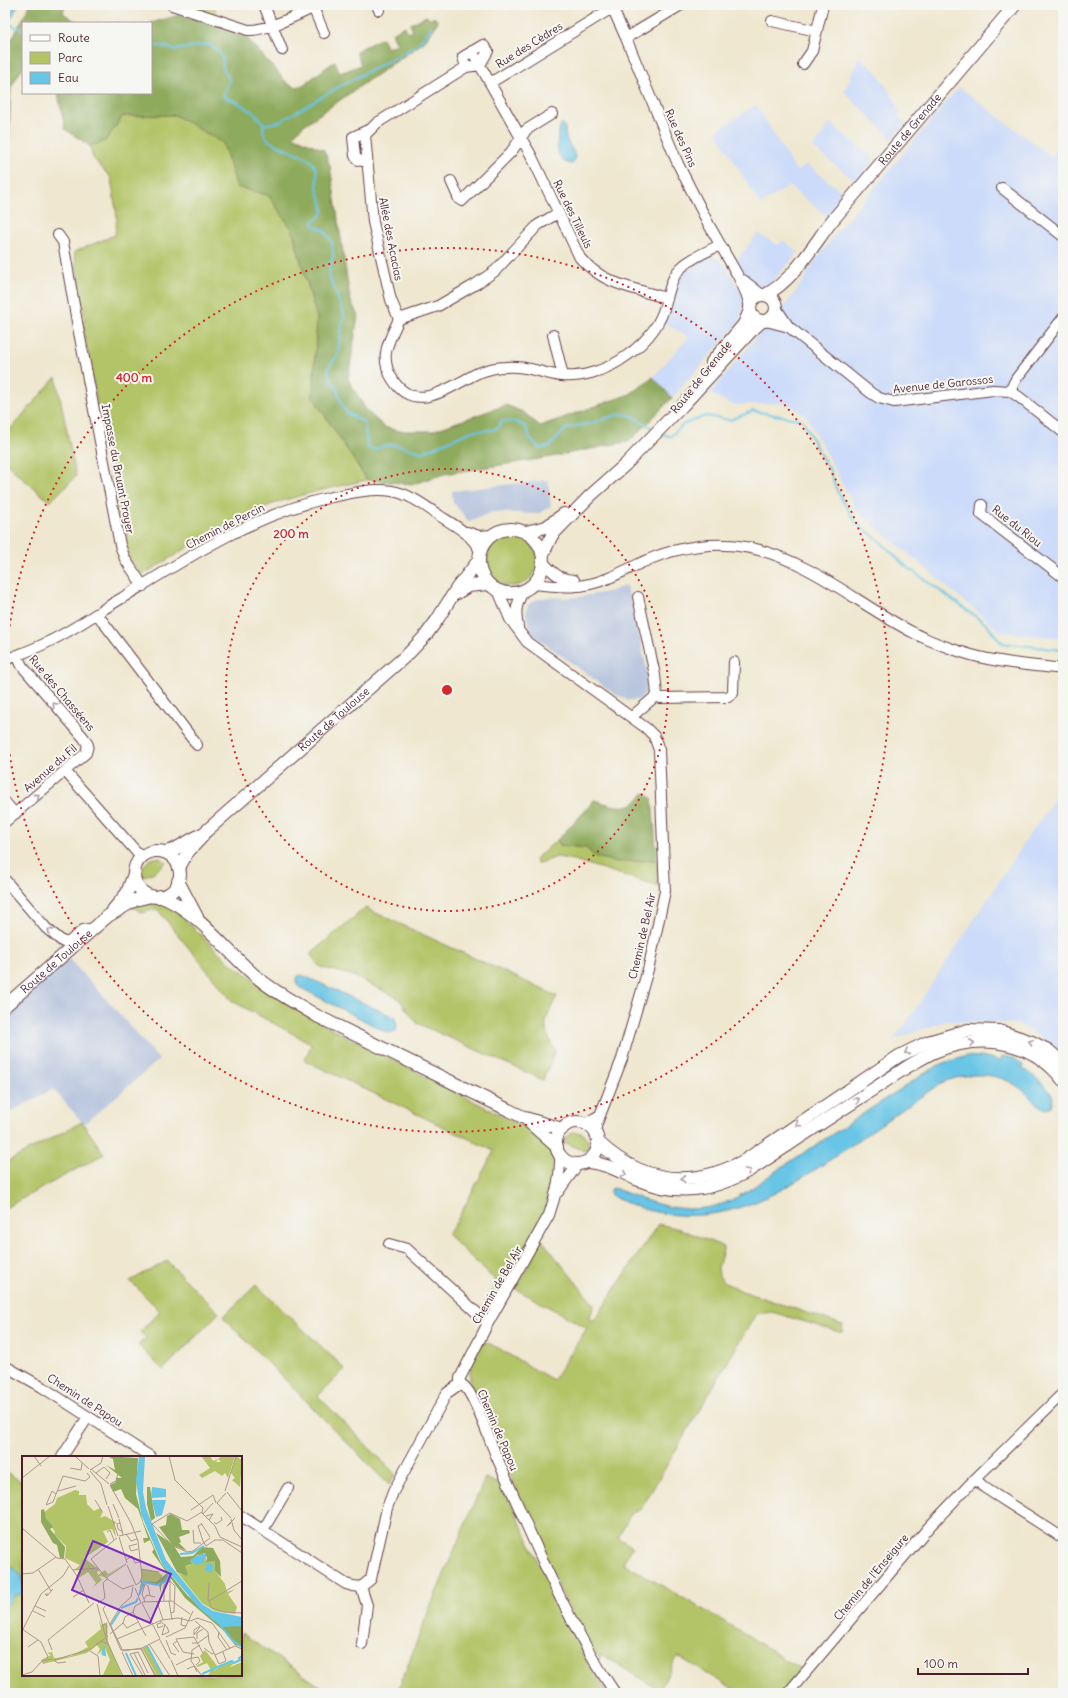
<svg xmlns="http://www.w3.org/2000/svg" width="1068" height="1698" font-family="Delius,sans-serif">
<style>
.built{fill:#ccdbf9}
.industrial{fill:#b8c5de}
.green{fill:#b3c468;stroke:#7e724a}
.forest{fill:#8eaa5c;stroke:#6c6444}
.water{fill:#67c5e5;stroke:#587288}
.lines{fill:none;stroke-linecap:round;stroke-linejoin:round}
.stream{stroke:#67c5e5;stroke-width:2}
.minor-casing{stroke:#633d44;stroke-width:12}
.major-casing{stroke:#633d44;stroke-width:14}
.minor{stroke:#fff;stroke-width:10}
.major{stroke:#fff;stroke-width:12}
.oneway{stroke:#ae9aa0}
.ring{fill:none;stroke:#d62828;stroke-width:2;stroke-dasharray:2 4}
.labels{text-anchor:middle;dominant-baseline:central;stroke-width:4;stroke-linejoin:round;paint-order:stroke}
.street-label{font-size:11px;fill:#4a1f2b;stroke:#f6f6f2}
.inset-river{fill:none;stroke:#67c5e5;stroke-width:2}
.inset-road{fill:none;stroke:#ad978d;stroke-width:1}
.view{fill:#7b2cbf;fill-opacity:0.15;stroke:#7b2cbf;stroke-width:2}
.inset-edge{fill:none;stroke:#4a1f2b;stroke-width:2}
.centre{fill:#d62828;stroke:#f6f6f2;stroke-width:2}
.ring-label{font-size:12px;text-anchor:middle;font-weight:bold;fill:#d62828;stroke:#f6f6f2;stroke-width:4;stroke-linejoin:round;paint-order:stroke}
</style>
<rect width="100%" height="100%" fill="#f6f6f2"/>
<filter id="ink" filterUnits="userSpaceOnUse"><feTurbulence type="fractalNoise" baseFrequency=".025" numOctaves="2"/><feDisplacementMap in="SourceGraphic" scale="8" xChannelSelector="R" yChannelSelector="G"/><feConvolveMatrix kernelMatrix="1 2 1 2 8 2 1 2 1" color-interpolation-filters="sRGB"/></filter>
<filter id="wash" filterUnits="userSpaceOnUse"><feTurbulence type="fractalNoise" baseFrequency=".012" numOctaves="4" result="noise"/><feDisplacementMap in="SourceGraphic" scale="16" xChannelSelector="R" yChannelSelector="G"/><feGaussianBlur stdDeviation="0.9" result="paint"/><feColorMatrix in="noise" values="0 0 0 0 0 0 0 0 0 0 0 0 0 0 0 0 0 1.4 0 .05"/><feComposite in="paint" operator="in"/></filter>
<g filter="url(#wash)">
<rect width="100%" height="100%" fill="#efe7cf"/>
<!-- built -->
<path class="built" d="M859,57L876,71L898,105L896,107L901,112L898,116L906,123L892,139L844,92Z
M959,87L1051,156L1063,144V638L1001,632L857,511L807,417L787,403L732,405L710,393L759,334L788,302L804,280L815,261L836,233Z
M756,105L797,172L807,164L846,195L828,217L789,186L760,205L716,131Z
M830,123L875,159L857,182L813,148Z
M758,233L778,245L783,240L799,252L768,286L762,288L755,286L745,276L736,261Z
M711,257H715L724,263L743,296L745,304L739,322L672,398L653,377L689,337L665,323L679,278L684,271L704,259Z
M1063,781V1055L1055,1046L1018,1024L946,1021L892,1040L905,1025L1032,831L1045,814Z"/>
<!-- industrial -->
<path class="industrial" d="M548,480L551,506L538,514L492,512L469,522L453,502L452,491Z
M626,585L633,609L647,670L646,692L639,700H627L613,693L532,634L528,624L526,613L528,605L535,600L548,597L567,598L585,596L612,591Z
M68,958L111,1004L159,1060L84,1124L53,1089L5,1115V1015Z"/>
<!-- green -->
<path class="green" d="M187,5H213L217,15Z
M175,115L223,143L237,187L268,195L292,229L317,318L313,397L367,480C334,487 302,494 270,505C225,521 185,550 144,574C131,567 126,552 122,539L82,322L85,321L74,252L115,235L117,217L111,178L93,158L90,146L105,141L123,116Z
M56,377L76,476L50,502L5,463V435Z
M487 561a25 25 0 1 1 50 0a25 25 0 1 1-50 0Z
M557,840L560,845L586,848L596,857L617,862L657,860L658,886L574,860L557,857L537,864L535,859Z
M154,858H160L166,862C159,870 152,874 141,877C141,867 145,862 154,858Z
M142,903L166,905L174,909L230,963L323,1024L528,1129C543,1140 557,1148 557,1169L544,1213L492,1308L486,1311L481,1310L497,1282L447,1234L454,1226L494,1151L304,1060L312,1044L232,1001L157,909L142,913L133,907Z
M365,908L557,996C544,1022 541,1024 555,1051L543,1080L417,1023L398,998L351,975L320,967L310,954Z
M82,1122L104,1154L5,1208V1163Z
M573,1132L582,1133C589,1139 590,1144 586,1152L564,1142L566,1137Z
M658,1224L680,1229L724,1247L718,1267L719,1276L725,1283L742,1291L843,1325L842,1332H839L772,1312L756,1314L641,1509L632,1512L618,1538L633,1547L623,1563L747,1635L800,1669L781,1693H740L677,1656L660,1690L601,1654L600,1659L583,1635L562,1594L471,1385C467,1367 475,1358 483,1343L487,1342L553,1380L587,1328L516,1289L542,1240L594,1305L590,1317L592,1321L596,1318Z
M167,1261L219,1313L163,1370L138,1345L146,1338L140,1332L160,1311L130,1281Z
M256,1285L345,1369L318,1396L395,1474L389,1485L223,1317Z
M5,1471L23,1483V1675H241V1633L330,1693H5Z
M485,1478L503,1486C536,1556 567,1627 607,1693H397L428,1612Z"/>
<!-- forest -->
<path class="forest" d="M30,5H65L63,13L78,23H23V67L11,87L9,140L5,145V52Z
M180,15L239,29L288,84L296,87L303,85L335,61L340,73L361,65L356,51L382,38L387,48L397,44L392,33L405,26L408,33L413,31L410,24L426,16L431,19L434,17L438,21L424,42L304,125L293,136L324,150L330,166L350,299L358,316L348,379L366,410L384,427L398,431H432L506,405L523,412L540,426L630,394L653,377L672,398L630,441L551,457L444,474L413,484L367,480L313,397L317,318L292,229L268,195L237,187L223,143L175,115L123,116L105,141L90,146L65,129L58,93H151V23Z
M645,793L652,798L657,860L617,862L596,857L586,848L560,845L557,840L584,812L594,800C605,803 621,810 633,804C638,801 640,796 645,793Z"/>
<!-- water -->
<path class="water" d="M5,5H18L5,30Z
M562,123C567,129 564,131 566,138C568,146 580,155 572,164C555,163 556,144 559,132C560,128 559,126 562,123Z
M302,975L394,1017L397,1024L396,1031L388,1033L301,988L297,985L296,980L298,976Z
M967,1056L991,1058L1000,1061L1002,1056L1014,1058L1023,1065L1022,1068C1033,1076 1048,1085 1053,1098L1051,1106L1046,1109C1036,1106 1030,1095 1020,1088C997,1071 967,1072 941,1083C910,1104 879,1125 849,1147C787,1189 730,1229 651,1211C641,1208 618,1201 610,1194V1190L614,1188C644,1200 671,1212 705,1208C736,1204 757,1183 782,1167C832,1135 880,1102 930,1070L943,1063Z
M10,1567C22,1570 23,1583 23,1593L14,1596L5,1607V1573Z"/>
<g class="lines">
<!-- stream -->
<path class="stream" d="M5,22L23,30
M151,45L167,47L174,50L209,44C214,48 223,53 223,61C223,64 222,67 224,70C226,75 229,76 230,81L224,91V97C240,102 252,110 263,122C263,126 263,130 264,134C270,150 311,150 316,169C318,176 316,184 318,191C319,197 326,208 322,214C320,217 316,219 313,222L314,226L324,230L332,242L333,256L330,265L329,276L344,314L337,356L329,367L328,372L332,382L336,386L342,405L347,413L364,422L368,448L373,450C398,439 400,448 423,452L472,431L492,430L499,427L501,421L516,422L526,427L530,438L540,449L550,446L566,429L576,426L592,423L620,414L630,415L651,427
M263,125L279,122L344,84L411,49L419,43L432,27
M662,433L670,437L684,424L705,416L730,420L753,411L803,420L818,451L829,469L837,491L857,524L878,539L903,564L986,624L1002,643L1063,650"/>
</g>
</g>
<g filter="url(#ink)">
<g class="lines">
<!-- minor casing -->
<g class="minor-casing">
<path id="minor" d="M172,5L248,30C268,31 301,13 319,5
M264,5L282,50
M312,5L324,33
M377,5L379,10
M611,5L626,38L678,164L709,225L738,276L746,293L750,306
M772,21L817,31
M626,38L681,5
M472,51L490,83
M803,64L812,51L823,5
M552,114L526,130L521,138L531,155L580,258C604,285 633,288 666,298
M366,162L358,160L355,156L353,137L368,130
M451,181L459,199L462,201L511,152L521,138L490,83L612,8
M1002,188L1063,236
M558,213L538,225L495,271L476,284L438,306L399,319C389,341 378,357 393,380C416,416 452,385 478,373C486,370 497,367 505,367C524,365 542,373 561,376C580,378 603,371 619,361C638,349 657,331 664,309C669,295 670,276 683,266C693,257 708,251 720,245
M58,235L63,242L77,322L120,545L125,559L143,586
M743,280L762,295
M776,308L789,327
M399,319L391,300L373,222L365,135L377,123L466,67L480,65L488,51L483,45L463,57L466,67
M766,321L789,327L871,393L879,398L894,402L993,390L1010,391L1019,397L1063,432
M553,335L563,376
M1010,391L1016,379L1063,318
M982,505L981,514L1063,577
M467,532L479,536L492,535
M544,563C554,574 560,579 574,580
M534,584C550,586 569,588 585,585C609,581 628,568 650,559C681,546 717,541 751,548C811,561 859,605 914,633C933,643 967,655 988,659C1012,664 1038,666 1063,669
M498,590L510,619L527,642L646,728L654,736L659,750L665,891L649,966L622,1059L597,1123L595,1132
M97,614L197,745
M518,627C515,610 516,606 523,591
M5,660C20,654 35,649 50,641C75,629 98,612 122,598C190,556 254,514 332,497C351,493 372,488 392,491C410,494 425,506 440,516C456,526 471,534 480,551
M657,695L660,698L728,697L733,693L734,662
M633,718L636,713L657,695L655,675L638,597
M65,771L141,857
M5,802L15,814
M5,822L86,753L88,745L84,738L22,666L17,655
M5,880L46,928L63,942H69L83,930L95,928
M585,1124L600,1115
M558,1192L578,1164
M389,1244L407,1249L488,1323
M5,1366L42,1387L151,1457
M460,1385V1378L488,1323L549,1215C556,1195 561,1176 560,1155
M62,1457L88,1417
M975,1479L985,1488L1063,1538
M241,1516L346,1584L353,1586L361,1587L371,1579L387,1508L393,1492L447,1393L457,1386H464C475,1395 491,1445 498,1460C533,1539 566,1621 615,1693
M263,1530L288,1488
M361,1587L367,1605L362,1644
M788,1693L929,1527L975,1479L1063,1393"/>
</g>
<!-- major casing -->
<g class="major-casing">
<g id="major">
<circle cx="763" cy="308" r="13"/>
<path id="s1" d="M765,295C793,281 812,247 831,222L1015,5"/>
<path d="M712,362L744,324L750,310"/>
<circle cx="511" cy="561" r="32"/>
<path d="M526,532L546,527L564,514"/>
<path d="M543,554L552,535L590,496L625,465L683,405L752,330L762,321"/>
<path d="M457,593L468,586L488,584"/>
<circle cx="157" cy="874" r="23"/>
<path id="s2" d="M164,852L173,850L204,833L409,653L426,635L437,620L457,588L479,560"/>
<path d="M179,868L187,853L202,837"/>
<path d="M178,881L197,917"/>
<path d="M159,896C194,908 223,947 251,972C269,989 296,1003 317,1016L525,1118L562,1129"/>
<path d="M113,910L127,893L134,874"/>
<path id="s3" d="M5,1006L108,916L135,900L151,896"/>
<path d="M529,1122L557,1147"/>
<circle cx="577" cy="1143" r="21"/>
<path d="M598,1142C643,1184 694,1189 747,1159L899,1056L928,1042L968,1030L999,1031L1032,1042L1048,1050L1063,1063"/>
<path d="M588,1162C608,1164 618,1171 636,1179C677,1196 711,1192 750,1170L907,1067C916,1062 925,1056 934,1052C981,1033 1031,1039 1063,1080"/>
</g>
</g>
<!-- minor -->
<use href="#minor" class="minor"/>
<!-- major -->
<use href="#major" class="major"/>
</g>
<!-- one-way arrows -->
<defs><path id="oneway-chevron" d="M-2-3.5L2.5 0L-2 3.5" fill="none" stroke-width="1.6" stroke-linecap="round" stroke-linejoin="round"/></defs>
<g class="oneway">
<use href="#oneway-chevron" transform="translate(55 705) rotate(-131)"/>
<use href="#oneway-chevron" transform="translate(37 796) rotate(-40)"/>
<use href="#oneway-chevron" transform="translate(50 931) rotate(-138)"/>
<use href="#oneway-chevron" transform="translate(1031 1042) rotate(-158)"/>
<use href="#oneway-chevron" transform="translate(972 1043) rotate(-7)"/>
<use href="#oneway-chevron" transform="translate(907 1052) rotate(155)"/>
<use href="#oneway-chevron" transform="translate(857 1100) rotate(-33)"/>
<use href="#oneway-chevron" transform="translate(798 1124) rotate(146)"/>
<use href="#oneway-chevron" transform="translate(748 1171) rotate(-31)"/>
<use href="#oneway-chevron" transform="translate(624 1174) rotate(25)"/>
<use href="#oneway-chevron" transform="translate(683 1179) rotate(-179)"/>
</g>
</g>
<!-- distance rings -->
<g class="ring">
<circle cx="447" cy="690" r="221"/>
<path d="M5 686A442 442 0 1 1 5 694"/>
</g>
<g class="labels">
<!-- street labels -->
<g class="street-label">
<text transform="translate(529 45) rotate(-32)">Rue des Cèdres</text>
<text stroke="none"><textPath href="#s1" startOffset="221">Route de Grenade</textPath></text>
<text transform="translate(681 138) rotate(66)">Rue des Pins</text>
<text transform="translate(573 214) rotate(64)">Rue des Tilleuls</text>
<text transform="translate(391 239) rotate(79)">Allée des Acacias</text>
<text transform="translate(701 377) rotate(-51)">Route de Grenade</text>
<text transform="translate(943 384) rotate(-6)">Avenue de Garossos</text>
<text transform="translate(118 469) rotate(79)">Impasse du Bruant Proyer</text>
<text transform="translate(225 526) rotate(-27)">Chemin de Percin</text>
<text transform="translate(1017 526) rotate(38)">Rue du Riou</text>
<text transform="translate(62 693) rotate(50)">Rue des Chasséens</text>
<text stroke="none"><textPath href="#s2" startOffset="217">Route de Toulouse</textPath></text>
<text transform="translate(50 768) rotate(-41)">Avenue du Fil</text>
<text transform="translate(642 936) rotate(-77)">Chemin de Bel Air</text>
<text stroke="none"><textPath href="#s3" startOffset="68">Route de Toulouse</textPath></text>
<text transform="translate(497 1285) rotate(-60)">Chemin de Bel Air</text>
<text transform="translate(85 1400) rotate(33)">Chemin de Papou</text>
<text transform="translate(498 1430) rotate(67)">Chemin de Papou</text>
<text transform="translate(871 1577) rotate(-50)">Chemin de l'Enseigure</text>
</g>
</g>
<!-- overview -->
<g transform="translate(22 1456)">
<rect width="220" height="220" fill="#efe7cf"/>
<path d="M179,0H188L191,5L196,3L194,6H199L196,3L200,0H213L206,22L203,17L200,20L193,15L180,22L177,19L188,12ZM214,0L220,4L218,31L210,24L213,22L209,17ZM53,34L57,35V39H64L65,48L72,55L78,52L81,56L78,62L83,60L95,67L92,68L94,82L90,73L81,75L86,86L62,102L78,114L75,116L76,119L83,114L86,118L104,107L84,121L77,120L80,124L71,131L74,127L66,116L57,122L55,120L61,113L52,114L58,109L43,102L44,90L32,78L33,76L21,57L33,48L35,42ZM179,97L184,98V105H193V115L203,128L205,136L213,133L206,138L215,151L213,158L193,155L180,147L155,116L160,119L163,110L169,109L168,105ZM120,113L136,116L140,119V124L132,127L119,125ZM77,164L79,169L85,166L86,185L100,220L81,219L88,204L83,192L75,199L78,193L75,189L65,197L21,208L19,204L29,199L25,197L30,196L32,202H35L49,200L66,191L63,186L79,173ZM125,190L141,220H135L120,192ZM183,194L196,211L191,215L210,204L212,207L208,211L220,206V220H186L189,214L185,207L176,211L174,210L181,206L178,200Z" fill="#b3c468"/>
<path d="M85,0L116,2L114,38L121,66L139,107L165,139L199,170H219L220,191L213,189L202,175L163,142L147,120L139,130V137L137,129L123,127L117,141L119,125L134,126L145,117L130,96L132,93L128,84L122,87L121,82H126L116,53L103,42L99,33L91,36L88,29L94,26V22H100L84,9L93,14L91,3ZM125,31H128L133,62L129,65L125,48ZM22,53L24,62L31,71L28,73L43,91L42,102H38L35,89L31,87L19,66V54ZM149,58L158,63L160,74H167L168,77L157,81L159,86L157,87L165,95L152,90L159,101L171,100L180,91L191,92L198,105L199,121L193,115V105L184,106L185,102L183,97L175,99L168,105L170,108L163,110L166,118L164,120L155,116L134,77L149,87L137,71L144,69L145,60Z" fill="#8eaa5c"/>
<path d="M117,0H123L121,36L124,52L144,104L180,148L191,155L220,161V170L200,171L178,153L140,108L119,58L114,24ZM130,31L144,33V41L129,42ZM130,44H144L140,59L134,61ZM184,97L182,105L186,108L188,106L191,110L192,107L190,117L182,114L185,111L183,106L175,109L168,105L176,98L174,100Z" fill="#67c5e5"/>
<path class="inset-river" d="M158,98L170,97L182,90M117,139L121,126L135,129L143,126L147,118M99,152L114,146L116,142M89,169L98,155M199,170L210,184L220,191M125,190L141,220M104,197L114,220M80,198L82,193L83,199L80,198M198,210L210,205L212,207L218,204L217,202L220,200M180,218L198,210"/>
<path class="inset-road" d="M12,0L19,10M53,0L67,13M147,0L153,24L181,52M48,12L59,14L60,7M69,13L87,28M68,14L79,7L81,0M68,15L79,28L85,49M74,17L82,11L88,17L84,23M0,22L28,0M88,28L94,25L96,17M88,29L109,67L116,85L120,120L118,126L114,129M36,35L54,30M203,35L214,0M205,36L220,55M73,44L80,55M195,47L209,62M195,47L204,37M91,48L97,62M24,49L31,46L41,20L63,25L68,21L65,17M24,49L30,35L34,38M86,50L96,80M181,52L180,57L193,70L198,81L220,91M169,54L191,39L194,47M180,56L165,65L148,57L130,68L151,90L165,96L171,95L188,82M181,58L191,47M184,60L191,58L187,64M97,63L101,79M209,63L212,74L220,84M192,66L194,68L200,64L199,61M98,67L95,68L96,73L101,76M179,67L188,81M209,67L205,70L213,62M180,68L176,70L181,85M0,72L35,102L43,103L55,120L67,147M171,74L172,87H179M85,76L88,74L92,84M104,78L109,85L115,83M97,80L119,75M97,81L105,107M181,85L184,90L193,84H201L220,97M115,88L107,90L109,95L116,93M104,104L110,100L113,107L118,106M105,109L114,129M16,113L29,135M119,113L137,116M51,114L76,112M0,118L11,117L34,101M84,122L69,103L95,82M86,122H84L104,108M148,122V145M85,123L101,133L112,129M148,125L153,130L152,156L149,157M187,127L186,143L190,152L202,156L220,157M113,132L119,147M26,138H23L25,140L31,133M51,141L62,134M122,143L125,139L133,141M142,145V129L148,125M147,145L150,164M187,145L220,125M120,146L150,145L168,158M123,146L120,138L123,128L126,130L128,139M135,146L141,164M76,147L83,142L81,127L85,123M120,147L138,183M75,148L85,186L101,220M13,150L24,155M83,150L81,153L99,194L119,193L134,220M11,155L23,161M111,156L124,180M160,161L159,169L164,170M175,162L190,167L208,192M138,165L145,171L147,176M173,165L186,176L187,186L197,208L204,205L201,196M101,167L105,172L116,166M139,167L135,168L136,172L141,170M143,168L140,179L147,176M178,170L172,174V179L178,171M81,171L82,168L85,169L84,180M0,173L19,186L26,201L24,203M0,175L19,138L41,120L47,110M197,176L196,181L205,194M88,178L101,167L103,161L111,156L113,150L119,147M144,181L163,172L171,155M172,181L181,197M95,183L140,164L156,162L168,165L176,162M154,183L161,196L172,198M154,183L172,181M175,183V177L181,173M138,184L148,203M144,184L149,197L154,199M155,185L151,188L157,196M170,187H176L187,179M74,188L80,185L85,188M127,188L148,220M178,189L170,194L169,205L180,220M6,191L16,184M119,192L133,220M182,192L190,198L192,197M69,193L86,180M30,194L26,184L72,147M68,195L76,200L78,220M101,195L88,168L99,150L109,141L111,131M101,195L120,192L138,183M100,196L111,220M112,197L123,219M193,199L213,190L220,193M31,204L36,207L44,206M32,204L69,193M149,204L156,220M154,209L166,203L176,201L178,205L174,209M165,213L172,210L175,216M0,219L10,216L20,205L30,203M121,220L108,198L116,196L126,217"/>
<path class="view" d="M71,85L149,118L128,167L50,134Z"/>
<rect width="220" height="220" class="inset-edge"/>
</g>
<circle cx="447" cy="690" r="6" class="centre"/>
<g class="ring-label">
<text x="134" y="382">400 m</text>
<text x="291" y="538">200 m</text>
</g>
<!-- margin -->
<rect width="1068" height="1698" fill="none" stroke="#f6f6f2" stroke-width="20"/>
<!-- legend -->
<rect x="22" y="22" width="130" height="72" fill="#f6f6f2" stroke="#b1a0a2"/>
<rect x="30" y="35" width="20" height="6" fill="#ffffff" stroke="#b1a0a2"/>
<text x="58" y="42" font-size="12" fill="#4a1f2b">Route</text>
<rect x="30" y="52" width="20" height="12" fill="#b3c468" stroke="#b1a0a2"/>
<text x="58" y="62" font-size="12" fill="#4a1f2b">Parc</text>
<rect x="30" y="72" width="20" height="12" fill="#67c5e5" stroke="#b1a0a2"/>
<text x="58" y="82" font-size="12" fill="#4a1f2b">Eau</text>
<!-- scale -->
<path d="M918 1668v6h110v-6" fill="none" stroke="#4a1f2b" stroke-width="2"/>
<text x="924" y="1668" font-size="12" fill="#4a1f2b" stroke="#f6f6f2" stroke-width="3" paint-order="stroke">100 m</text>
</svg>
